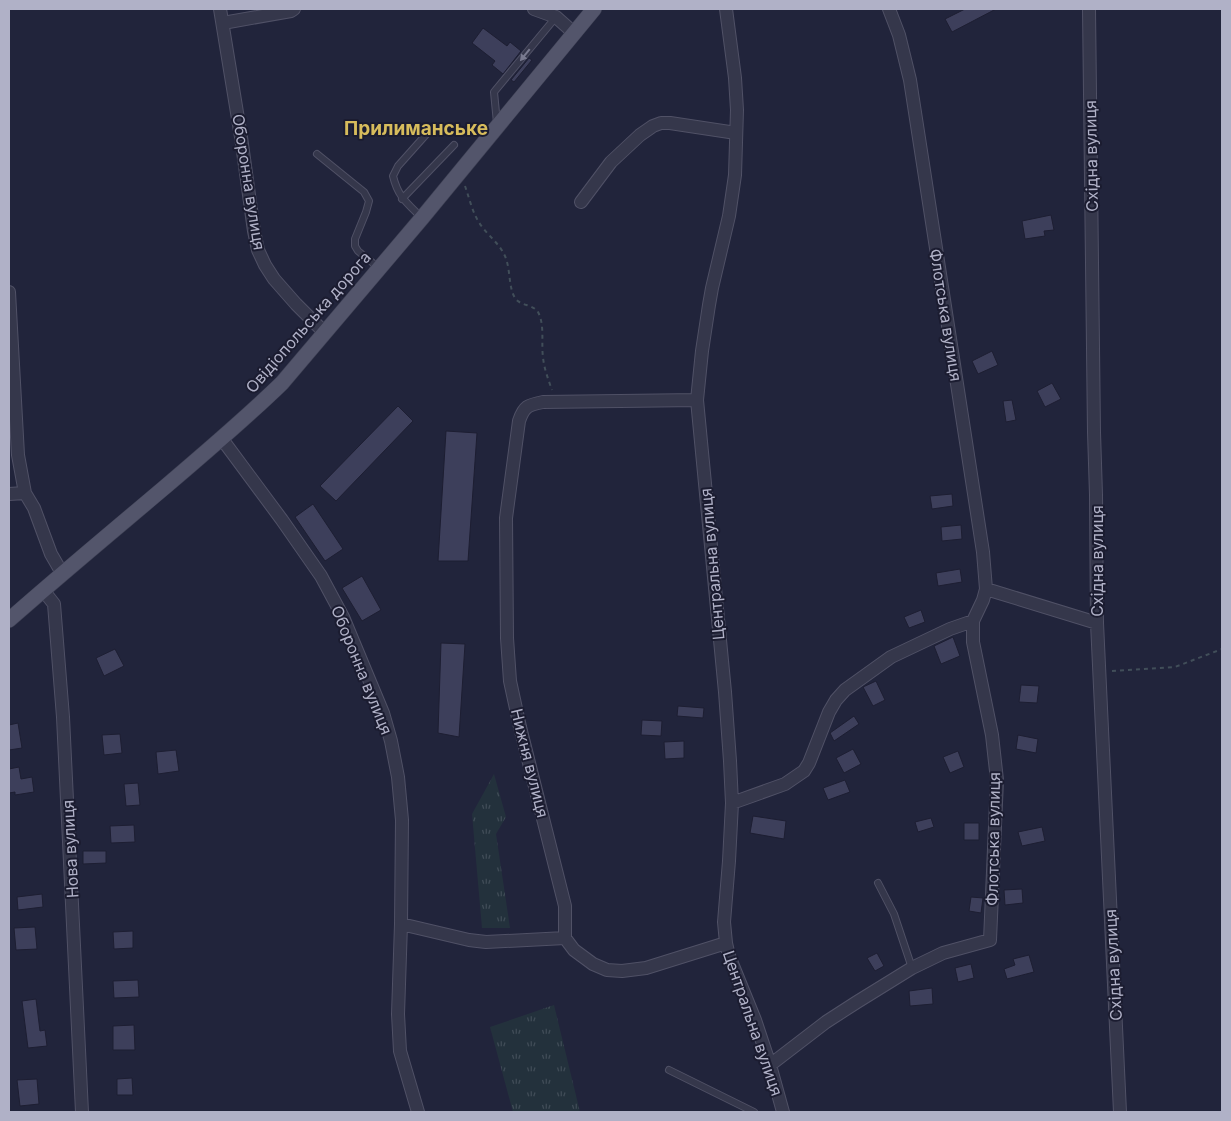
<svg xmlns="http://www.w3.org/2000/svg" width="1231" height="1121" font-family="Inter,sans-serif">
<style>
.grass{fill:url(#grass-tufts)}
.building{fill:#3d3f5b;stroke:#1d1e32}
.lines{fill:none;stroke-linecap:round;stroke-linejoin:round}
.lane-casing{stroke:#505166;stroke-width:8}
.street-casing{stroke:#505166;stroke-width:14}
.primary-casing{stroke:#3e4054;stroke-width:16}
.path{stroke:#414e59;stroke-width:2;stroke-dasharray:4 4;stroke-linecap:butt}
.lane{stroke:#35374b;stroke-width:6}
.street{stroke:#35374b;stroke-width:12}
.primary{stroke:#53556b;stroke-width:15}
.oneway{fill:#797a8f}
.labels{text-anchor:middle;dominant-baseline:central;stroke-width:4;stroke-linejoin:round;paint-order:stroke}
.street-label{font-size:16px;fill:#b0b1c7;stroke:#1b1c30}
.quarter-label{font-size:19px;font-weight:bold;fill:#d7bc5c;stroke:#1b1c30}
</style>
<defs>
<pattern id="grass-tufts" width="24" height="20" patternUnits="userSpaceOnUse" patternTransform="scale(1.25)"><rect width="24" height="20" fill="#23313c"/><path d="M3 7l-1-3M5 7V3M7 7l1-3M15 17l-1-3M17 17v-4M19 17l1-3" fill="none" stroke="#404c57"/></pattern>
</defs>
<rect width="100%" height="100%" fill="#21243b"/>
<!-- grass -->
<path class="grass" d="M494,774L506,817L496,834L510,928H482L472,814Z
M554,1005L580,1112H513L490,1027Z"/>
<!-- building -->
<path class="building" d="M965,9H996L952,32L945,19Z
M483,28L507,46L510,42L521,51L503,74L492,65L495,61L472,43Z
M529,58L532,60L514,82L511,80Z
M1051,215L1054,230L1044,231L1045,236L1025,239L1022,221Z
M992,351L998,365L978,374L972,361Z
M1052,383L1061,399L1045,407L1037,391Z
M1012,400L1016,420L1006,422L1003,401Z
M398,406L413,421L336,501L320,486Z
M446,431L477,433L468,561H438Z
M952,494L953,506L932,509L930,496Z
M313,504L343,549L325,561L295,517Z
M961,525L962,539L942,541L941,527Z
M960,569L962,582L938,586L936,573Z
M362,576L381,610L362,621L342,588Z
M921,610L925,622L909,628L904,617Z
M953,637L960,656L941,664L934,646Z
M441,643L465,644L459,737L438,733Z
M115,649L124,666L104,676L96,658Z
M876,681L885,700L873,706L863,687Z
M1021,685L1039,686L1037,703L1019,702Z
M678,706L704,708L703,718L677,716Z
M854,716L859,724L834,741L830,733Z
M642,720L662,721L661,736L641,735Z
M18,723L22,748L9,750V725Z
M120,734L122,753L104,755L102,735Z
M1018,735L1038,739L1036,753L1016,749Z
M684,741V758L665,759L664,742Z
M853,749L861,764L844,773L836,758Z
M176,750L179,771L158,774L156,752Z
M958,751L964,767L950,773L943,757Z
M19,767L21,779L32,777L34,792L15,795V792L9,793V769Z
M845,780L850,792L828,800L823,788Z
M138,783L140,805L126,806L124,784Z
M753,816L786,821L784,839L750,833Z
M931,818L934,827L918,832L915,822Z
M964,823H979V840H964Z
M134,825L135,842L111,843L110,826Z
M1042,827L1045,841L1022,846L1018,832Z
M83,851H106V863L83,864Z
M1022,889L1023,903L1005,905L1004,890Z
M42,894L43,907L18,910L17,897Z
M971,897L983,898L981,913L969,911Z
M35,927L37,949L16,950L14,928Z
M133,931V948L114,949L113,932Z
M877,953L884,966L875,971L867,958Z
M1029,955L1034,972L1007,979L1004,969L1015,965L1013,959Z
M971,964L974,978L958,982L955,968Z
M138,980L139,997L114,998L113,981Z
M932,988L933,1004L910,1006L909,991Z
M36,999L40,1031L45,1030L47,1046L28,1048L22,1001Z
M134,1025L135,1050H113V1026Z
M132,1078L133,1095H117V1079Z
M37,1079L39,1104L20,1106L17,1080Z"/>
<g class="lines">
<!-- lane casing -->
<g class="lane-casing">
<path id="lane" d="M497,123L494,92L556,17
M317,154L364,192L369,201L366,212L355,239V246L358,251L379,268
M402,199L454,145
M421,217C407,203 398,197 393,176L398,166L431,129
M878,883L894,914L912,968
M669,1070L754,1112"/>
</g>
<!-- street casing -->
<g class="street-casing">
<path id="street" d="M220,9L241,137L254,231L258,250L265,265L274,279L296,304L325,333
M534,9L556,17L574,33
M726,9L735,78L737,110L735,175L729,216L712,288L709,305L702,351L697,400L725,692L730,761L732,803L729,861L724,922L726,943L729,956L755,1020L770,1065L783,1112
M1089,9L1094,432L1096,495L1097,623L1120,1112
M223,23L291,11L294,9
M581,202L611,162L640,135L653,126L661,123H670L736,133
M9,292L18,455L25,493L34,508L51,554L62,573
M697,400L543,402C528,405 524,406 519,421L506,518L507,638L510,681L520,727L565,906V938L574,950L593,964L607,970L622,971L646,968L726,943
M222,439L282,520L321,576L343,617L383,713L391,741L398,777L402,820L401,924L398,1014L400,1051L418,1112
M9,494L25,493
M986,589L1097,623
M43,590L54,604L63,717L82,1112
M732,803L785,784L804,771L809,763L829,712L836,700L845,690L891,657L950,629L973,621
M401,924L469,940L486,942L565,938
M770,1065L826,1022L857,1002L912,968L943,953L990,940L997,780L992,735L973,642V621L983,600L986,589L983,552L910,80L899,35L889,9"/>
</g>
<!-- primary casing -->
<g class="primary-casing">
<path id="primary" d="M9,620C60,575 113,531 165,487C205,453 245,419 282,383L422,218L594,9"/>
</g>
<!-- path -->
<path class="path" d="M465,186C470,200 473,216 483,228C490,237 499,244 504,254C511,267 508,287 515,298C520,306 533,304 538,312C545,325 541,343 543,357C544,368 548,379 552,390
M1112,671L1175,667L1222,649"/>
<!-- lane -->
<use href="#lane" class="lane"/>
<!-- street -->
<use href="#street" class="street"/>
<!-- primary -->
<use href="#primary" class="primary"/>
</g>
<!-- one-way arrows -->
<defs><path id="oneway-solid" d="M-6-.8H1V-3.2L6.5 0L1 3.2V.8H-6Z" transform="scale(1.25)"/></defs>
<use class="oneway" href="#oneway-solid" transform="translate(525 55) rotate(129)"/>
<g class="labels">
<!-- street labels -->
<g class="street-label">
<text transform="translate(1091 156) rotate(-91)">Східна вулиця</text>
<text transform="translate(249 182) rotate(81)">Оборонна вулиця</text>
<text transform="translate(946 315) rotate(81)">Флотська вулиця</text>
<text transform="translate(308 322) rotate(-49)">Овідіопольська дорога</text>
<text transform="translate(1097 561) rotate(-90)">Східна вулиця</text>
<text transform="translate(712 564) rotate(-95)">Центральна вулиця</text>
<text transform="translate(362 670) rotate(68)">Оборонна вулиця</text>
<text transform="translate(530 763) rotate(76)">Нижня вулиця</text>
<text transform="translate(993 839) rotate(-89)">Флотська вулиця</text>
<text transform="translate(70 849) rotate(-93)">Нова вулиця</text>
<text transform="translate(1113 965) rotate(-93)">Східна вулиця</text>
<text transform="translate(753 1023) rotate(71)">Центральна вулиця</text>
</g>
<!-- quarter labels -->
<g class="quarter-label">
<text x="416" y="128">Прилиманське</text>
</g>
</g>
<!-- border -->
<rect width="1231" height="1121" fill="none" stroke="#b0b1c7" stroke-width="20"/>
</svg>
